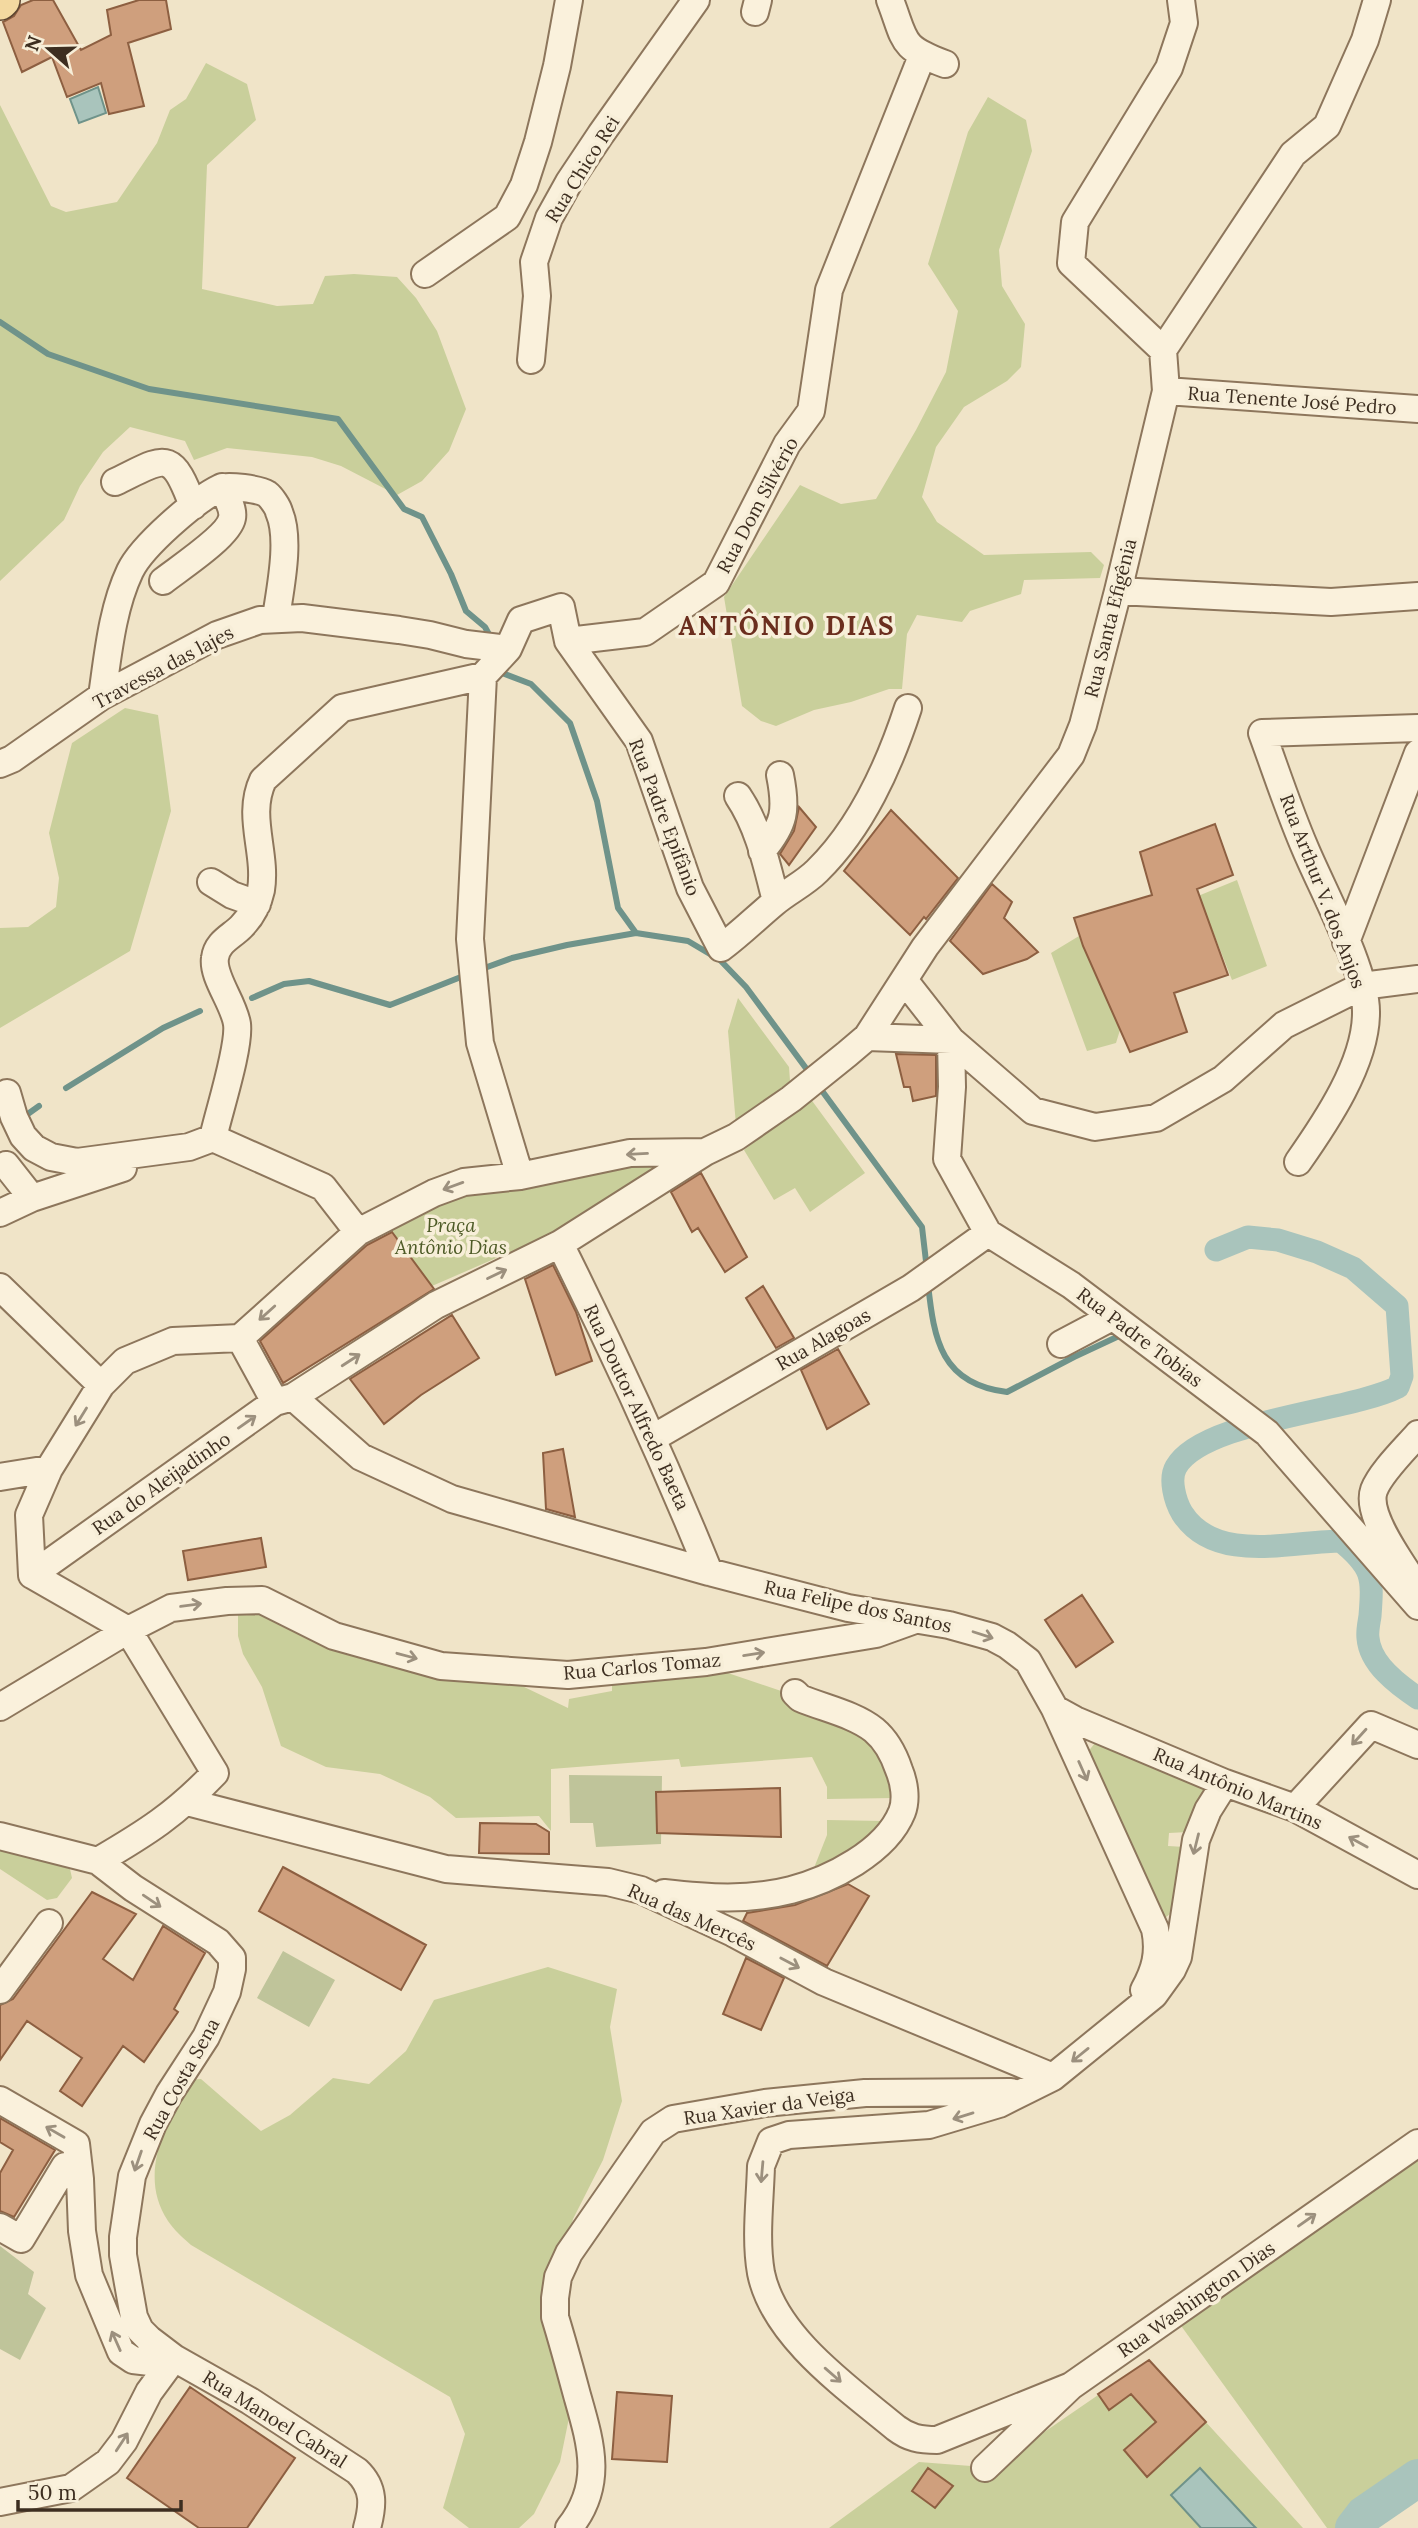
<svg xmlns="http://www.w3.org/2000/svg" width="1418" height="2528" font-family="Lora,serif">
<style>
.green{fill:#c9cf9b}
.cemetery{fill:#bfc49a}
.water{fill:#a9c4bc;stroke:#6f938a;stroke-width:2}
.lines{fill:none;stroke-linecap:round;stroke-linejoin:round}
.stream{stroke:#6f938a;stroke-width:6}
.canal{stroke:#a9c4bc;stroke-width:23}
.river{stroke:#a9c4bc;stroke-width:38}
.building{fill:#cf9f7d;stroke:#8d5f41;stroke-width:2}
.minor-casing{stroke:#8d765c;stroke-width:30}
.major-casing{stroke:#5b4430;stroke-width:38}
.minor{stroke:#faf1dc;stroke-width:26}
.major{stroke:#f3d9a0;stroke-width:35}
.oneway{stroke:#9c907e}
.labels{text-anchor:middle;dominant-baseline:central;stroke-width:7;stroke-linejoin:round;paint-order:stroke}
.street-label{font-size:19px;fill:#3d2e20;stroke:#f7eed8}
.park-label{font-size:19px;font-style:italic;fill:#4d5a26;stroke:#f7eed8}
.district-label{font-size:26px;font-weight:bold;letter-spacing:2px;fill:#6b2e1e;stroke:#f7eed8}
</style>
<rect width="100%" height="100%" fill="#f0e4c8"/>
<!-- green -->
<path class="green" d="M206,63L247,84L256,120L207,165L202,289L277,306L313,304L325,276L354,274L397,277L416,298L437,331L466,409L449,451L422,481L397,495L341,466L312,457L227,448L194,460L185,441L130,427L103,452L80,486L64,520L0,581V105L51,206L66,212L117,202L157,143L170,110L186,99Z
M988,97L1026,120L1032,151L999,250L1002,286L1025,324L1021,367L1007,381L964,407L936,447L922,497L937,522L984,555L1091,552L1104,565L1100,578L1024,580L1021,594L970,611L962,622L917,615L907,634L902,689H889L851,702L814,710L776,726L761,721L742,706L724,597L800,485L841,504L876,499L916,430L946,372L958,311L928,264L968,132Z
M125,708L158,715L171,811L130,951L0,1028V928L28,927L56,907L59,878L49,833L72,743Z
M1237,880L1267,966L1232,980L1208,919L1152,929L1142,898L1198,896Z
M1079,936L1120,1030L1116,1043L1087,1051L1051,953Z
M738,998L789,1067L790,1081L736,1125L728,1031Z
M810,1098L865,1173L810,1212L795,1188L774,1200L744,1150Z
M665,1161L661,1171L554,1233L432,1286L387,1227L428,1200L511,1178Z
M238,1605L491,1671L568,1708L569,1699L612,1691V1685L638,1675L719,1670L790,1694L864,1731L887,1760L895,1798L827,1799V1787L812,1757L681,1767L679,1759L551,1769V1831L539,1816L456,1818L430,1797L380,1774L326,1767L281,1746L262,1687L243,1654L238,1636Z
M1095,1743L1205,1789L1206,1794L1188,1832L1169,1833L1168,1846L1185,1847L1176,1909L1160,1922L1087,1753Z
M827,1820L884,1821L868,1844L812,1873L827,1835Z
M0,1847L70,1869L72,1878L57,1898L47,1900L0,1869Z
M548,1967L617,1989L610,2027L622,2101L603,2160L573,2219L562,2265L566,2310L578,2365L569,2418L560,2462L534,2514L519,2528H469L443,2508L465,2434L450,2397L191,2245C183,2238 174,2230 168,2221C137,2174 167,2124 187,2080L201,2079L261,2131L290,2115L333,2078L369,2084L406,2051L434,2000Z
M1418,2140V2468L1339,2528H1327L1174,2316Z
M1149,2360L1303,2528H829L919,2462L997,2468L1024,2446Z"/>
<!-- cemetery -->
<path class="cemetery" d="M569,1775L662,1776L661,1844L596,1847L593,1823H570Z
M283,1951L335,1980L309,2027L257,1998Z
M0,2246L34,2272L28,2294L46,2308L20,2360L0,2349Z"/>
<!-- water -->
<path class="water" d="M98,87L106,113L79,123L70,99Z
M1200,2468L1251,2523L1256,2528H1201L1171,2495Z"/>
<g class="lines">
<!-- stream -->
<path class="stream" d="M0,322L48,354L149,389L338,419L404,509L422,517L451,574L466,611L485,627L492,640
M500,667L502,673L531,684L570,723L597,801L618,908L636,933
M479,970L512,958L567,945L636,933L688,941L720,960L746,987L811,1075
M252,998L284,984L309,981L390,1005L466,975
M817,1084L922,1227L927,1270
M66,1088L163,1028L200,1011
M25,1116L39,1106
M928,1284C934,1340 941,1384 1007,1392L1074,1357L1119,1336"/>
<!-- canal -->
<path class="canal" d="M1216,1250L1248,1237L1278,1240L1317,1252L1353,1268L1397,1306L1402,1376L1398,1387C1349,1412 1203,1420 1176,1467C1169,1479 1175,1501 1182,1513C1215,1565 1292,1541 1341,1541C1373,1567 1373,1577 1370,1616C1369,1623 1367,1631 1368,1638C1370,1664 1398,1685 1418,1698"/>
<!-- river -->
<path class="river" d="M1354,2528L1364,2515L1418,2478"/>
</g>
<!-- building -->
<path class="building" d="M33,0H53L81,50L111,35L107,10L139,0H166L171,29L128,43L144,106L109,114L101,83L67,97L52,57L22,72L3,22L14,16L21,5Z
M799,807L816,827L789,865L780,854L794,831Z
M891,810L958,878L926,919L924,917L910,935L844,871Z
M1215,824L1233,875L1197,889L1228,975L1174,993L1187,1032L1130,1052L1083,946L1074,918L1152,895L1140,852Z
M992,884L1012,902L1004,918L1038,952L1027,959L983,974L950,941Z
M896,1054L936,1055V1096L913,1101L910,1087H904Z
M701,1173L747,1257L725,1272L698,1228L692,1232L671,1192Z
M392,1232L434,1289L283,1383L260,1341L367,1245Z
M553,1265L576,1312L592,1361L556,1375L525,1279Z
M763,1286L794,1338L776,1348L746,1298Z
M452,1315L479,1358L421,1395L384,1424L350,1379Z
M838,1349L869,1404L827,1429L801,1370Z
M563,1449L575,1517L546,1509L543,1453Z
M261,1538L266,1567L188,1580L183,1551Z
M1082,1595L1113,1642L1076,1667L1045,1620Z
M780,1788L781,1837L657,1833L656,1792Z
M480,1823L536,1824L549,1832V1854L479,1853Z
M283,1867L426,1945L401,1990L259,1911Z
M848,1884L869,1896L827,1966L743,1921L747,1913L795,1905Z
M92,1892L136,1914L103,1959L133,1980L163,1926L205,1953L174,2009L178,2012L144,2062L123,2046L82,2106L60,2091L82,2058L27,2021L0,2060V2005L13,1999Z
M746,1958L784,1978L761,2030L723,2014Z
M0,2118L55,2150L14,2217L0,2211V2173L13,2150L0,2142Z
M1149,2360L1206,2422L1147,2477L1124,2450L1156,2422L1131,2394L1109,2410L1098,2394Z
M190,2387L295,2458L247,2528H199L127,2478Z
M617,2392L672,2396L667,2462L612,2459Z
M928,2468L953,2486L935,2508L912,2491Z"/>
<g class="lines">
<!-- minor casing -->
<g class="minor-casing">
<path id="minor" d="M890,0C906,41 899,47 945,64
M755,12L758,0
M425,274L507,217L524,185L538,142L557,66L569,0
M1163,350L1071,263L1075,222L1169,68L1184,23L1181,0
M531,360L537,296L534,262L549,218L569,182L601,134L696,0
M1166,391L1418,409
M115,482C165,458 171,447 193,506
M163,581C178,569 229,536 232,518C234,508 226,497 222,487
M1118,591L1331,602L1418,596
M568,641L639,741L690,888L721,948C740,934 756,918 774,903C788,891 804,884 817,871C862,827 889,766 908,708
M102,696C108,655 112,609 130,571C142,546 195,500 220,488C228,485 259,489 267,494C271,497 278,507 279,512C291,539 280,589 276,618
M0,764L12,759L102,696L217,635L260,620L302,618L399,630L430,635L466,644L508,649
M738,796C759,827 767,866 776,901
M762,851C785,824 787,810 780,775
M211,882L232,895L257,904
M1346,942L1418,753
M904,980L951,1040L1033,1111L1095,1127L1156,1118L1223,1079L1284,1025L1362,986L1418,979
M867,1037L951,1040L952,1087L947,1159L988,1233L1071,1285L1267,1433L1418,1606
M7,1093L14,1117L23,1136L34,1148L51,1157L77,1162L189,1147L213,1138L323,1187L358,1232
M213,1138C219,1111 240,1047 237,1024C234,1003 212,977 215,958C217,942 231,937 241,927C251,917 258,904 261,890C267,852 246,816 263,780L342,708L483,676
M1298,1162C1326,1122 1366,1063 1366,1013C1367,971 1322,889 1305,848C1289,811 1276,771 1262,733L1418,728
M6,1165L32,1198
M520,1176L480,1043L470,939L483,676L508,649L521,620L561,607L568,641L645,632L716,583L787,444L811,411L829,290L922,56
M0,1213L32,1198L123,1168
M560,1244C614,1352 664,1461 709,1572
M0,1287L101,1385
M240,1338L275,1402
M1061,1344L1112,1317
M293,1397L361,1457L452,1499L709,1572L848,1608L949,1625L992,1637L1007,1645L1028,1661L1055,1709L1155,1929C1160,1953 1155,1970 1144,1990
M653,1438L911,1288L988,1233
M0,1477L49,1469
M32,1575L275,1402L293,1397L436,1305L560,1244L705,1152L736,1137L791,1099L847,1054L867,1037L925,947L1071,755L1083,725L1118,591L1166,391L1163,350L1293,154L1327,126L1365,40L1377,0
M32,1575L29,1515L49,1469L101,1385L125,1361L173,1341L240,1338L358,1232L434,1193L464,1182L520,1176L630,1153L704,1152
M32,1575L128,1630L215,1773C176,1814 146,1833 98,1861
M1415,1584C1402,1563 1365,1515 1374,1490C1381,1472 1405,1449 1418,1434
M0,1707L128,1630L171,1608L227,1601L262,1600L334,1636L441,1666L568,1675L706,1662L876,1634L915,1620
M1055,1709L1075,1720L1225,1783L1295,1808L1418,1875
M187,1802L446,1869L608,1882L641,1890L733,1933L824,1982L1053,2077
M1295,1808L1371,1725L1418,1745
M0,1836L98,1861L133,1888L218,1942L232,1958V1969L227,1992L206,2037L169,2094L153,2124L132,2176L123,2237V2255L134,2317L140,2330L149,2339L174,2358L250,2401L357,2471C375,2488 373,2506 367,2528
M664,1893C708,1898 748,1901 791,1890C830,1880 886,1852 902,1812C907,1799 904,1782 899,1770C894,1755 886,1740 874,1730C854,1714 823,1708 800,1698L795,1693
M0,1990L49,1923
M0,2100L76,2144L80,2179L82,2231L89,2275L121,2352L133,2360L150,2362L174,2358
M0,2227L21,2239L65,2166
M1071,2386L937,2440C920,2440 909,2438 896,2428C848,2388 774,2337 761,2273C755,2239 760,2201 761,2166L771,2141L789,2135L929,2125L999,2104L1053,2077L1154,1995L1172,1970L1178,1957L1196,1840L1208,1810L1225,1783
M985,2468L1071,2386L1418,2143
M0,2502L71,2488L108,2462L124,2441L149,2392L174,2358
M569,2528C604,2485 591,2444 577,2395C570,2369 563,2343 555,2317V2298L558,2277L569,2253L653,2132L673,2119L765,2103L865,2093L1011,2092"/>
</g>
<!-- major casing -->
<g class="major-casing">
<path id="major" d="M0,2L2,0"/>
</g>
<!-- minor -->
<use href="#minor" class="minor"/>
<!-- major -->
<use href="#major" class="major"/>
</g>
<!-- one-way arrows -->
<defs><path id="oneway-shaft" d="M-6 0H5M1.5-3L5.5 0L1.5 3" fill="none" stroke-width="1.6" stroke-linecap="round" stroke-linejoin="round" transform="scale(1.75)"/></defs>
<g class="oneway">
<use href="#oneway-shaft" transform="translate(637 1154) rotate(177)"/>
<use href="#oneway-shaft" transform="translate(453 1186) rotate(160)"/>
<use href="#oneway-shaft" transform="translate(497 1274) rotate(-26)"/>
<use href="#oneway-shaft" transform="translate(267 1313) rotate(138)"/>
<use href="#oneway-shaft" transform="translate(351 1360) rotate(-33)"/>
<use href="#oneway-shaft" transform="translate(81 1417) rotate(122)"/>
<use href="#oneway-shaft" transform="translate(247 1422) rotate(-35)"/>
<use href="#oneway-shaft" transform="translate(191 1605) rotate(-8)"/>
<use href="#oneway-shaft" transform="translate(983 1635) rotate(18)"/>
<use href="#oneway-shaft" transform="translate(754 1654) rotate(-9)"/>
<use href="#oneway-shaft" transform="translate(407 1656) rotate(15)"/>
<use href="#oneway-shaft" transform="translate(1359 1737) rotate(132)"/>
<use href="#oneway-shaft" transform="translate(1083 1771) rotate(66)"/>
<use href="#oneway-shaft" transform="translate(1358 1842) rotate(-151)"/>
<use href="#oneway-shaft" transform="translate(1196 1844) rotate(104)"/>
<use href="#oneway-shaft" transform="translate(152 1901) rotate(34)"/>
<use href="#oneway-shaft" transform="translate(790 1963) rotate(28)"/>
<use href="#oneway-shaft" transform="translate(1080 2055) rotate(141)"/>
<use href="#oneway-shaft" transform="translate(963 2116) rotate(163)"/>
<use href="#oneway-shaft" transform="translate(55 2132) rotate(-150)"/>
<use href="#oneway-shaft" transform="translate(138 2161) rotate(109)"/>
<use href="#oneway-shaft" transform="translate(762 2172) rotate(95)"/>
<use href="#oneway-shaft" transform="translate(1307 2220) rotate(-35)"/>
<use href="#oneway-shaft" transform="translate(116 2341) rotate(-114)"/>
<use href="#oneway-shaft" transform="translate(833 2375) rotate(41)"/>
<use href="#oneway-shaft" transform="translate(122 2442) rotate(-57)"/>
</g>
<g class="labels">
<!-- street labels -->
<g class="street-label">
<text transform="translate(582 169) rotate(-58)">Rua Chico Rei</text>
<text transform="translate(1292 400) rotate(4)">Rua Tenente José Pedro</text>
<text transform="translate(757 505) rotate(-62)">Rua Dom Silvério</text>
<text transform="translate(1110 618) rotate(-76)">Rua Santa Efigênia</text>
<text transform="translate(163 667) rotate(-28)">Travessa das lajes</text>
<text transform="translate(665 817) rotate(69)">Rua Padre Epifânio</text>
<text transform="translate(1323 891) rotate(69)">Rua Arthur V. dos Anjos</text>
<text transform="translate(1140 1337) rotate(37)">Rua Padre Tobias</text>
<text transform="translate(823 1339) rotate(-30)">Rua Alagoas</text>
<text transform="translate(637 1407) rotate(65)">Rua Doutor Alfredo Baeta</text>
<text transform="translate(161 1483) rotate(-35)">Rua do Aleijadinho</text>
<text transform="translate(858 1606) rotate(12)">Rua Felipe dos Santos</text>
<text transform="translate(642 1666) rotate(-5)">Rua Carlos Tomaz</text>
<text transform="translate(1238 1788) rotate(23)">Rua Antônio Martins</text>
<text transform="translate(692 1917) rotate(24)">Rua das Mercês</text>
<text transform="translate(181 2079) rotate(-61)">Rua Costa Sena</text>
<text transform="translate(769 2106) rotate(-8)">Rua Xavier da Veiga</text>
<text transform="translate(1196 2299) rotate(-35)">Rua Washington Dias</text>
<text transform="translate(275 2419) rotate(32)">Rua Manoel Cabral</text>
</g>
<!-- park labels -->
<g class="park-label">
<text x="451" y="1225">Praça<tspan x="451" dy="22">Antônio Dias</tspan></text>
</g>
<!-- district labels -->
<g class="district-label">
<text x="787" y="625">ANTÔNIO DIAS</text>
</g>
</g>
<!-- north arrow -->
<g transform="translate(49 49) rotate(290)" stroke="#f7eed8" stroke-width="5" paint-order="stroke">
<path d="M0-5L12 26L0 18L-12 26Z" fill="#3d2e20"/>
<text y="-10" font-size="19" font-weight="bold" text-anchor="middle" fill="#3d2e20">N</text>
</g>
<!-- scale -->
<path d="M18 2500v10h163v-10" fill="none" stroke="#3d2e20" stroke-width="3.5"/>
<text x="28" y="2500" font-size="21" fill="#3d2e20" stroke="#f7eed8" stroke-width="5" paint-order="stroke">50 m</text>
</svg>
